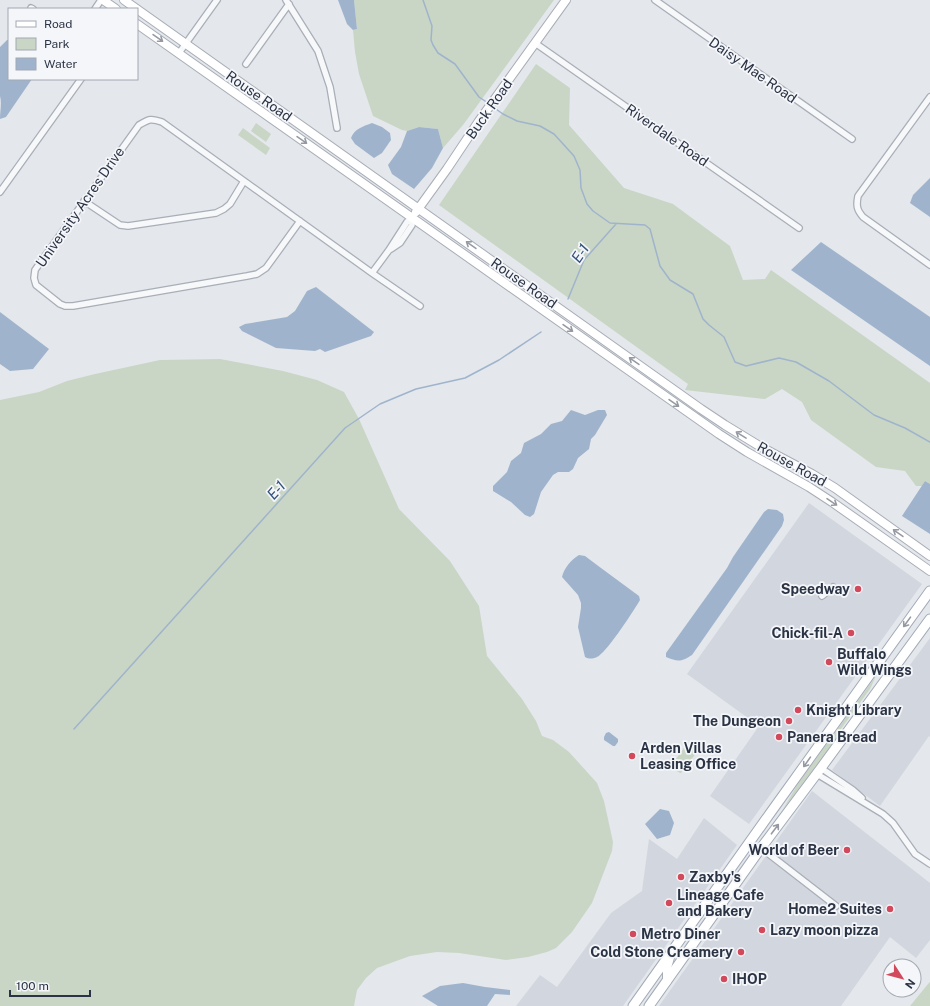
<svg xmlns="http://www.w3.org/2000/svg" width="930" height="1006" font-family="'Public Sans',sans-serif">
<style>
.built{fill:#d2d6de}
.green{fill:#c9d6c5}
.water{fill:#9fb4cc}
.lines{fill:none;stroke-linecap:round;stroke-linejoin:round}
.stream{stroke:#9fb4cc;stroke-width:1.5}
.street-casing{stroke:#a9aeb7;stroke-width:8}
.secondary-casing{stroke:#a9aeb7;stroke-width:10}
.primary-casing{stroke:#a3abb8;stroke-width:11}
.street{stroke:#f7f8fa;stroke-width:5.5}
.secondary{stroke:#fff;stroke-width:8}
.primary{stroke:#fff;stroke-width:9}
.oneway{stroke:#959aa2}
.poi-dot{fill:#d1495b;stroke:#f4f6f9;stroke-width:1.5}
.labels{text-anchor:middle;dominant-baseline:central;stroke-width:3.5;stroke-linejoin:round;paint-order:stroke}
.street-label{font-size:14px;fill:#2b3445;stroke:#f4f6f9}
.poi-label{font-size:14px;font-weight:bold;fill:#2b3445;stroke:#f4f6f9;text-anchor:start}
.water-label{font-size:15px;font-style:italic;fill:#34527a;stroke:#f4f6f9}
</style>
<rect width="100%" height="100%" fill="#e4e7ec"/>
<!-- built -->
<path class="built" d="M809,503L922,584L749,824L710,796L759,726L687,674Z
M930,638V737L929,736L880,806L832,770Z
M812,791L930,883V940L916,958L890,937L841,1006H659Z
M704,818L737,845L623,1006H516L540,975L557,987L611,913L642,891L649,839L677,859Z"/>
<!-- green -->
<path class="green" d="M354,0H554L463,125L443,148L438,129L419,127L407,131L402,130L373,116L359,74L355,52L353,30L357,29Z
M536,64L570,88L569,125L624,188L673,204L730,246L743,280L765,279L771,270L930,383V484L925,481L922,486H916L905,471L876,467L811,420L802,402L782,389L765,399L685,390L688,384L439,205Z
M256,123L271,134L266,142L251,131Z
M243,128L270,148L266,155L238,135Z
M220,359L283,371L317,380L344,392L359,419L399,509L450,561L479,606L487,656L522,699L536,721L542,736L553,740L569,752L597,783L604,801L613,842L612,851L592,903L572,932L556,948L547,952L528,957L506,960L459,953L437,952L410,956L377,968L366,978L357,990L354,1006H0V400L39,392L67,381L95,374L160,360Z
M876,676L870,689L838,733L834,745L783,809L799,782Z
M688,744L697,750V752L681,773H680L672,768L671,766L686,745Z
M930,982V1006H910L928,984Z"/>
<!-- water -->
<path class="water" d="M338,0H354L357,29L353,30L347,24Z
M7,40H9V79H32L6,117L0,119C0,111 2,103 0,96V47Z
M372,123L382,127L390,133L391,140L382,153L374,158L355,144L351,138C354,129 364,126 372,123Z
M419,127L438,129L443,148L432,168L414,189L392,174L388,165L401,147L407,131Z
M930,178V217L910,203L913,195Z
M821,242L930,317V366L791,270Z
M316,287L374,332L371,336L325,352L320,349L315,351L276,348L242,331L239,327L245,324L287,317L295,311L307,291Z
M0,312L49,349L33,369L10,371L0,364Z
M571,410L585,415L598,410H605L607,415L595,435L591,439L589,449L578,458L573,469L569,472H558L553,475L541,492L534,514L530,517L525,515L511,502L493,491V486L507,472L511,461L521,453L524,443L541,434L551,424L562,421Z
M925,481L930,484V534L902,516Z
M768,509L777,510L783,514L784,520L782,526L692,655C681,662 678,662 666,657V653L727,568L733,557L764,512Z
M579,555L585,556L601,568L639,596L640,600L637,605C630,616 606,653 597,657C592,659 589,659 585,657L578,627L581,608V603L578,595L562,577C564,568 571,560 579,555Z
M609,732L618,739V742L615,746H613L604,740V737L606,733Z
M660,809L669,811L674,823L670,835L657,839L645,824Z
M463,983L485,987L510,990V995L495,994L487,1006H438L422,996L440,986Z"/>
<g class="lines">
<!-- stream -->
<path class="stream" d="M423,0L432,26L431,40L433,45L438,53L455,64L479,97L488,103
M493,107L503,114L517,121L540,126L554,134L574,156L580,170L581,188L587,204L593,211L610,223L645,225L650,229L660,266L670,280L693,294L703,319L709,325L724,337L735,362L746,366L779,358L796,362L829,381L874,415L905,428L930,442
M568,299L584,260L616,224
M74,729L345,428L380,404L416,389L465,378L499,360L541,332"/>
<!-- street casing -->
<g class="street-casing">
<path id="street" d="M286,0L318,51L330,87L337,128
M655,0L852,139
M31,8L33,9
M95,9L101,0
M535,43L799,228
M179,53L217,0
M246,64L289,4
M930,97L858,196C856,206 857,210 863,217L930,265
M0,192L81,79
M84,201L120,225L128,226L216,213L224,209L230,204L244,181
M300,221L266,268L257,274L247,276L73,306H65L60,304L36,285L34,278L35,270L139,125C149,119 151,118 162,122L372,273L420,306
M391,249L400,243L412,225V218
M372,273L389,250L407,222L412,218
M822,596L833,587
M821,768L853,790L862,798
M817,774L883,814L893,823L915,854L930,864
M761,848L836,906"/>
</g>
<!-- secondary casing -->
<g class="secondary-casing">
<path id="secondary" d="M103,0L116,9
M124,0L701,409L725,425L761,447L812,474L835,488L930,556
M137,24L719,434L747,452L809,487L832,502L930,571
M416,212L447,169L479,121L566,0
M667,981V968L671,954"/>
</g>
<!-- primary casing -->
<g class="primary-casing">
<path id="primary" d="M633,1006L771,812L930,591
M649,1006L761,848L821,768L930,619"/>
</g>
<!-- street -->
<use href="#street" class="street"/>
<!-- secondary -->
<use href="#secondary" class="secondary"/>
<!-- primary -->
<use href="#primary" class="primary"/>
</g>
<!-- one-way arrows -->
<defs><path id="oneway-shaft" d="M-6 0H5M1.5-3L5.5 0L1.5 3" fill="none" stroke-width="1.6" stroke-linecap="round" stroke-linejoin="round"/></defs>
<g class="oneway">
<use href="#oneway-shaft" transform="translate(158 38) rotate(35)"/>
<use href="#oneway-shaft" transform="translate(302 140) rotate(35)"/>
<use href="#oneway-shaft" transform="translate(471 245) rotate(-145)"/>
<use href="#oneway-shaft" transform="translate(568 328) rotate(35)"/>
<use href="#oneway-shaft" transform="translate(634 361) rotate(-145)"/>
<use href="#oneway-shaft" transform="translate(674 403) rotate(35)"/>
<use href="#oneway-shaft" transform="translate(741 435) rotate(-148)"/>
<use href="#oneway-shaft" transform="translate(832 502) rotate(34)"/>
<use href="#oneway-shaft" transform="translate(898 533) rotate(-145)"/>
<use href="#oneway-shaft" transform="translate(907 622) rotate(126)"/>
<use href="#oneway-shaft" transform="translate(807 762) rotate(125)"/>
<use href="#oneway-shaft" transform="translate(775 829) rotate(-53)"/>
</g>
<!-- markers -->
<g class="poi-dot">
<circle cx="858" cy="589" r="4"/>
<circle cx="851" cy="633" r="4"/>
<circle cx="829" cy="662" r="4"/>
<circle cx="798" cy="710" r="4"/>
<circle cx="789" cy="721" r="4"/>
<circle cx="779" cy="737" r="4"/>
<circle cx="632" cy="756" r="4"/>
<circle cx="847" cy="850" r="4"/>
<circle cx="681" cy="877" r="4"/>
<circle cx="669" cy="903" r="4"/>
<circle cx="890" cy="909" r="4"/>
<circle cx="762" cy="930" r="4"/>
<circle cx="633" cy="934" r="4"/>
<circle cx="741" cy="952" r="4"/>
<circle cx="724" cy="979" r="4"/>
</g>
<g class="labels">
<!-- street labels -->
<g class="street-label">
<text transform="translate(753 70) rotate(35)">Daisy Mae Road</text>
<text transform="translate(259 96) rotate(35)">Rouse Road</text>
<text transform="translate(489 109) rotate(-55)">Buck Road</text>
<text transform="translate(667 135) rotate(35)">Riverdale Road</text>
<text transform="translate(80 207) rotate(-55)">University Acres Drive</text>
<text transform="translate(524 283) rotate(35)">Rouse Road</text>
<text transform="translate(792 464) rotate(29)">Rouse Road</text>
</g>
<!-- poi labels -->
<g class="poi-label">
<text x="850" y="589" text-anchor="end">Speedway</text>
<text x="843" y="633" text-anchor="end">Chick-fil-A</text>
<text x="837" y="654">Buffalo<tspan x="837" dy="16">Wild Wings</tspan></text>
<text x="806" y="710">Knight Library</text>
<text x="781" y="721" text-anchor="end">The Dungeon</text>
<text x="787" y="737">Panera Bread</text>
<text x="640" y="748">Arden Villas<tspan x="640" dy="16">Leasing Office</tspan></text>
<text x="839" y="850" text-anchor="end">World of Beer</text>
<text x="689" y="877">Zaxby's</text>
<text x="677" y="895">Lineage Cafe<tspan x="677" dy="16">and Bakery</tspan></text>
<text x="882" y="909" text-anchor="end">Home2 Suites</text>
<text x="770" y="930">Lazy moon pizza</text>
<text x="641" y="934">Metro Diner</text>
<text x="733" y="952" text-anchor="end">Cold Stone Creamery</text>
<text x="732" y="979">IHOP</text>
</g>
<!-- water labels -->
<g class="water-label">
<text transform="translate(580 253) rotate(-56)">E-1</text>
<text transform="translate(276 490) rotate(-48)">E-1</text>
</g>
</g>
<!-- legend -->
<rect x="8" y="8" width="130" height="72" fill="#f4f6f9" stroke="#a4a8b1"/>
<rect x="16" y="21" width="20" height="6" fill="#ffffff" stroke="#a4a8b1"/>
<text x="44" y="28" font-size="12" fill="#2b3445">Road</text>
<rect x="16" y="38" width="20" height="12" fill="#c9d6c5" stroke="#a4a8b1"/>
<text x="44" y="48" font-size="12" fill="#2b3445">Park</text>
<rect x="16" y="58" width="20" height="12" fill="#9fb4cc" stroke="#a4a8b1"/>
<text x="44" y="68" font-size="12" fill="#2b3445">Water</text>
<!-- north arrow -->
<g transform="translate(902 978) rotate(126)"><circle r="19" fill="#f4f6f9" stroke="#a4a8b1"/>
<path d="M0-3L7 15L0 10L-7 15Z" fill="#d1495b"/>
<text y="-6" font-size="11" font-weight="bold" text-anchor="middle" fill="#2b3445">N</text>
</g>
<!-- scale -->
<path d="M10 990v6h80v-6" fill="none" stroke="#2b3445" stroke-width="2"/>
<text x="16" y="990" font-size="12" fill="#2b3445" stroke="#f4f6f9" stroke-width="3" paint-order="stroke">100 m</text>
</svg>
